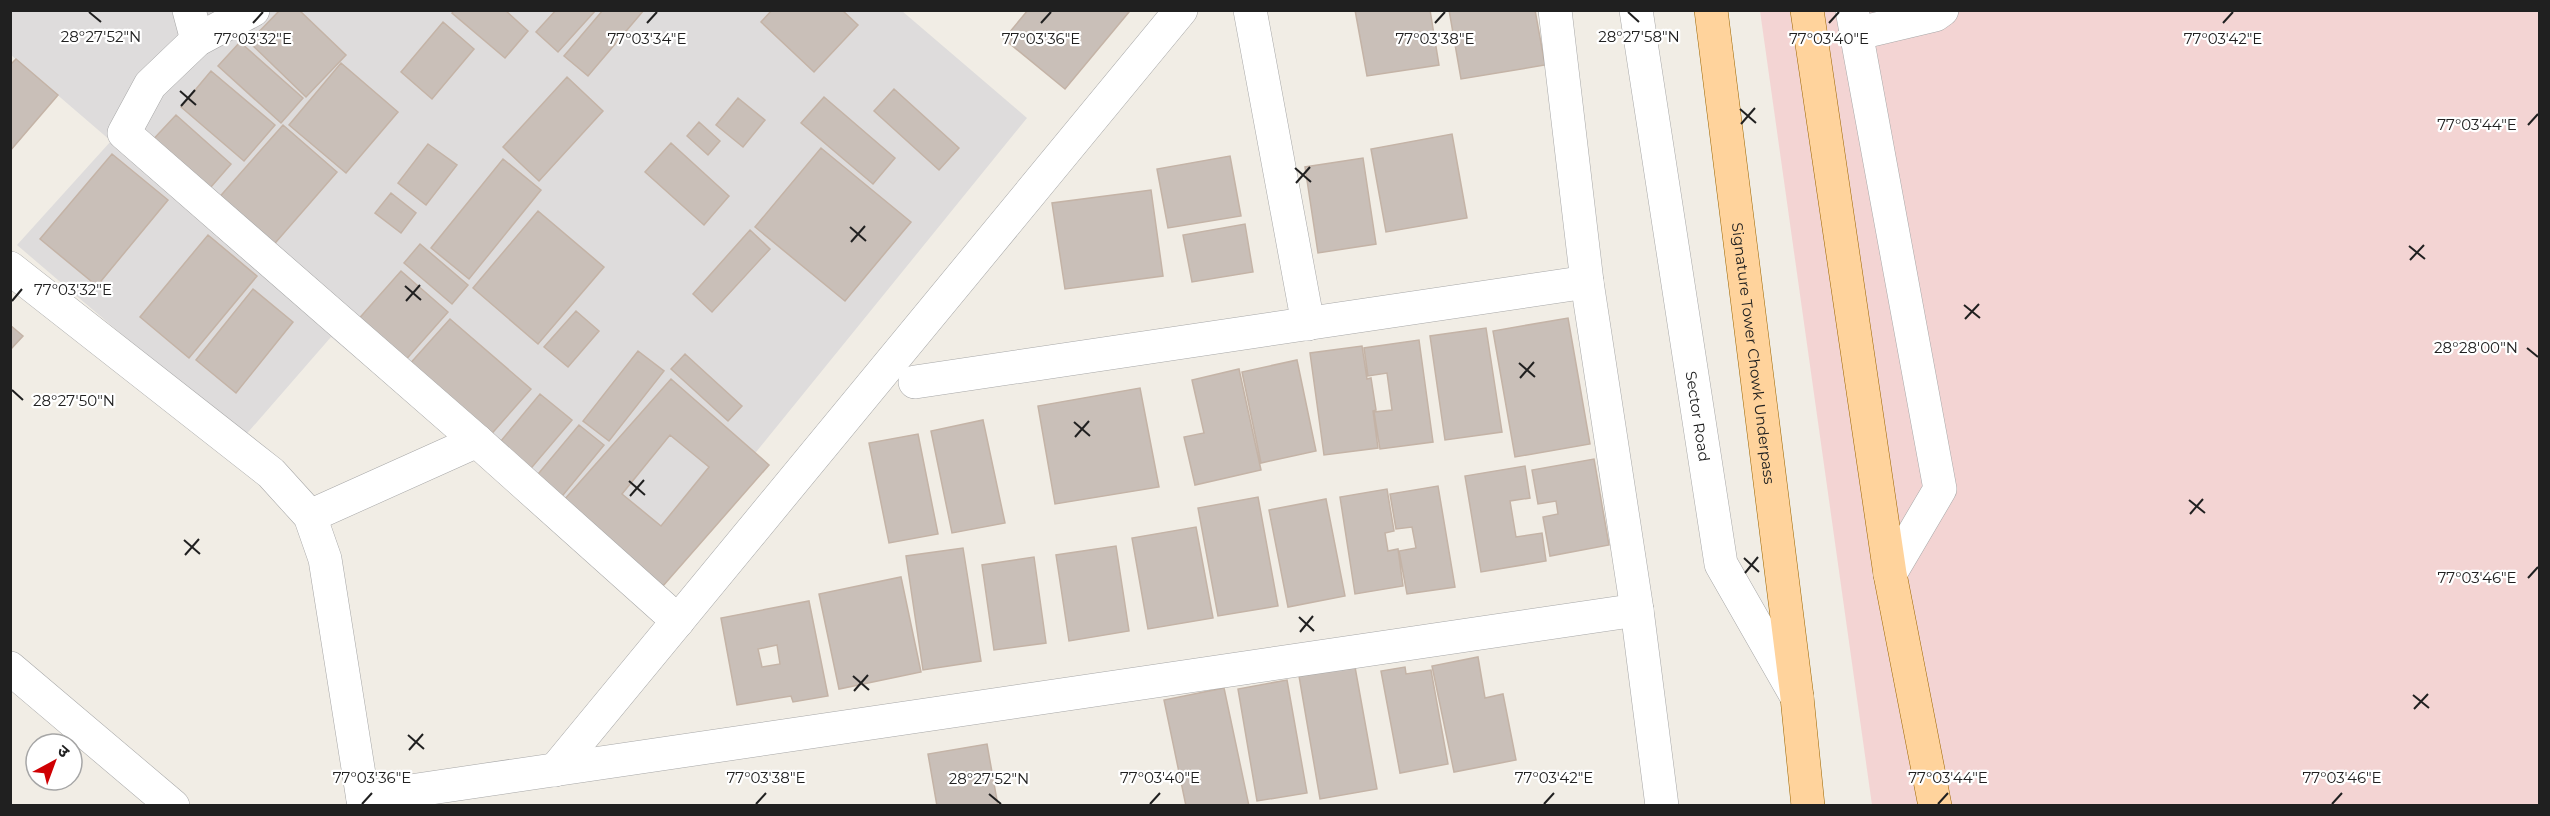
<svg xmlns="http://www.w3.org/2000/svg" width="2550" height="816" font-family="Montserrat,'Noto Sans Devanagari',sans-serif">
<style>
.residential{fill:#dedcdc}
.commercial{fill:#f3d4d3}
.building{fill:#c9bfb8;stroke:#c4b3a6;stroke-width:1.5;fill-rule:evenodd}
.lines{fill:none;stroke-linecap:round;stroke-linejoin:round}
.minor-casing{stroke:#a7a7a7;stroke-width:34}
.major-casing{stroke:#9b6500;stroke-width:34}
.minor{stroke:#fff;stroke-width:33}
.major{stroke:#ffd39c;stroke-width:33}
.ticks{fill:none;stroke:#202020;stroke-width:2}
.labels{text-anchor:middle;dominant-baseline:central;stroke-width:4.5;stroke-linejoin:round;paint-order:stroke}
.street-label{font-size:15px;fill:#202020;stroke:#fff}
.ticks-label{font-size:15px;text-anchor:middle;fill:#202020;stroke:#fff;stroke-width:4.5;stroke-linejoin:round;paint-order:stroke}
</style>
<rect width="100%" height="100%" fill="#f1ede5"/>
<!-- residential -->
<path class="residential" d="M11,11H902L1027,118L641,594L331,337L243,438L17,245L111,141L11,55Z"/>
<!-- commercial -->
<path class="commercial" d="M1760,11H2539V805H1872Z"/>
<!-- building -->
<path class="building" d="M280,10H299L346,55L306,97L249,42Z
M454,10H505L528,31L505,58L452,13Z
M556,10H596L558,52L536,32Z
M603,10H644L588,76L564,56Z
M772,10H842L858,25L814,72L761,22Z
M1028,10H1127L1129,12L1065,89L1004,39Z
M1355,10H1430L1439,65L1367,76Z
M1449,10H1535L1545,65L1461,79Z
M443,22L474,49L432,99L401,72Z
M240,42L303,98L281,123L218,66Z
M16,59L58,95L10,151V65Z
M341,63L398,112L346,173L289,125Z
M211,71L275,125L244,161L181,107Z
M567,77L603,111L539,181L503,147Z
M894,89L959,148L939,170L874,111Z
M824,97L895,158L873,184L801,123Z
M738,98L765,120L743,147L716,125Z
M176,115L231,164L204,195L148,145Z
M699,122L720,141L708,155L687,136Z
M283,125L337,172L270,249L216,201Z
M1452,134L1467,218L1386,232L1371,149Z
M671,143L729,196L704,225L645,172Z
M428,144L457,165L426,205L398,183Z
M821,148L911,222L845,301L755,227Z
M112,154L168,200L97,286L40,239Z
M1230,156L1241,216L1168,228L1157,169Z
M1363,158L1376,244L1318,253L1305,167Z
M503,159L541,190L469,279L431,248Z
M1151,190L1163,276L1065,289L1052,203Z
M391,193L416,213L401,233L375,213Z
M538,211L604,267L538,344L473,288Z
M1245,224L1253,272L1192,282L1183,235Z
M750,230L770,249L712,312L693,294Z
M208,235L257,276L189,358L140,317Z
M420,244L468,285L452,304L404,263Z
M401,271L448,312L403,363L356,322Z
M253,289L293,322L236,393L196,360Z
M576,311L599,331L568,367L544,347Z
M1568,318L1590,444L1515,457L1493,331Z
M450,319L531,389L488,438L407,367Z
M10,325L23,336L10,350Z
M1486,328L1502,432L1445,440L1430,336Z
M1419,340L1433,442L1380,449L1374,412L1392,410L1387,373L1368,376L1364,348Z
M1362,346L1367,379L1371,378L1376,410L1373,411L1378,448L1324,455L1310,353Z
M638,351L664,371L609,441L583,421Z
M685,354L742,406L728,421L671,369Z
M1297,360L1316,451L1261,463L1242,372Z
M1239,369L1261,470L1195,485L1184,437L1204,433L1192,380Z
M671,379L769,465L663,586L564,500Z
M1140,388L1159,487L1055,504L1038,406Z
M540,394L572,420L527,473L496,447Z
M983,420L1005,523L952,533L931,431Z
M579,425L604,445L559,500L534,479Z
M918,434L938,534L889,543L869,443Z
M670,435L709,467L661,526L622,494Z
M1594,459L1609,545L1550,556L1543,517L1558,514L1556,501L1538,504L1532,470Z
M1525,466L1530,498L1510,501L1516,537L1542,533L1546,561L1481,572L1465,476Z
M1438,486L1455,587L1407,594L1399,551L1416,548L1412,527L1396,529L1390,494Z
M1387,489L1394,531L1385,533L1388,551L1398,549L1403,586L1355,594L1340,497Z
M1258,497L1278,606L1218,616L1198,508Z
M1326,499L1345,596L1288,607L1269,510Z
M1196,527L1213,618L1148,629L1132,538Z
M1116,546L1129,631L1069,641L1056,555Z
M963,548L981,661L923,670L906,556Z
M1034,557L1046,643L994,650L982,565Z
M901,577L921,672L839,689L819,594Z
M809,601L828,696L793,702L791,696L737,705L721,618ZM777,645L780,664L762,667L758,649Z
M1478,657L1485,698L1503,694L1516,760L1454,772L1432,666Z
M1355,667L1377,789L1320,799L1299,676Z
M1405,667L1406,674L1431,670L1448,764L1400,773L1381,671Z
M1287,680L1307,793L1257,801L1238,689Z
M1224,688L1249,806H1186L1164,700Z
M987,744L998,806H937L928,754Z"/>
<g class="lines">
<!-- minor casing -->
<g class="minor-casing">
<g id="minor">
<path d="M189,10L197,40"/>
<path d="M253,10L197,40L150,85L124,133L477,441L678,621"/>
<path d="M1250,10L1308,324"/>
<path d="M1555,10L1587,282L1637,610L1662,806"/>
<path id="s1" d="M1636,10L1721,564L1797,697"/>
<path d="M1852,10L1940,489L1890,574"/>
<path d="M1855,34L1935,15L1942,10"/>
<path d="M10,268L271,473L310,516L325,559L364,806"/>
<path d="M915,382L1587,282"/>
<path d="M310,516L477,441"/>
<path d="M10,668L173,806"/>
<path d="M555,770L1181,10"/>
<path d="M363,798L1637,610"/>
</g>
</g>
<!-- major casing -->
<g class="major-casing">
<g id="major">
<path id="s2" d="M1711,10L1797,697L1808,806"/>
<path d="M1807,10L1890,574L1935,806"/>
</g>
</g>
<!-- minor -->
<use href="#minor" class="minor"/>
<!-- major -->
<use href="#major" class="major"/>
</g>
<!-- ticks -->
<path class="ticks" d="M89,12L101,22M1628,12L1639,22M253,23L263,12M647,23L657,12M1041,23L1051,12M1435,23L1445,12M1829,23L1839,12M2223,23L2233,12M180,91L196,105M181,106L195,90M1740,109L1756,123M1741,124L1755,108M2528,125L2538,114M1295,168L1311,182M1296,183L1310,167M850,227L866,241M851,242L865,226M2409,246L2425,259M2410,260L2424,245M405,286L421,300M12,301L22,289M406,301L420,285M1964,305L1980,318M1965,319L1979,304M2527,348L2538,357M1519,363L1535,377M1520,378L1534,362M12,390L23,400M1074,422L1090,436M1075,437L1089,421M629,481L645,495M630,496L644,480M2189,500L2205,513M2190,514L2203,499M184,540L200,554M185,555L199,539M1744,558L1759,572M1745,573L1758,557M2528,578L2538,567M1299,617L1314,631M1300,632L1313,616M853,676L869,690M854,691L868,675M2413,695L2429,708M2414,709L2428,694M408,735L424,749M409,750L423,734M989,794L1001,804M362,804L372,793M756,804L766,793M1150,804L1160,793M1544,804L1554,793M1938,804L1948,793M2332,804L2342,793"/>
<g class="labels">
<!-- street labels -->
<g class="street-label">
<text stroke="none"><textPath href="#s2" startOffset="346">Signature Tower Chowk Underpass</textPath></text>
<text stroke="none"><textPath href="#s1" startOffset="411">Sector Road</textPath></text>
</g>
</g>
<g class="ticks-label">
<text x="101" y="42">28°27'52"N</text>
<text x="1639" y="42">28°27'58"N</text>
<text x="253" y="44">77°03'32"E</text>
<text x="647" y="44">77°03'34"E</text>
<text x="1041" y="44">77°03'36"E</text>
<text x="1435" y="44">77°03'38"E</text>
<text x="1829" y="44">77°03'40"E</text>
<text x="2223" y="44">77°03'42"E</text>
<text x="2477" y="130">77°03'44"E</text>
<text x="73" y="295">77°03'32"E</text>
<text x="2476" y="353">28°28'00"N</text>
<text x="74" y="406">28°27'50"N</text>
<text x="2477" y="583">77°03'46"E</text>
<text x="372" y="783">77°03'36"E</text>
<text x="766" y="783">77°03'38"E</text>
<text x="1160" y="783">77°03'40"E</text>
<text x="1554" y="783">77°03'42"E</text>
<text x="1948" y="783">77°03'44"E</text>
<text x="2342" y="783">77°03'46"E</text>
<text x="989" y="784">28°27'52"N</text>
</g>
<!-- border -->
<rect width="2550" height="816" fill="none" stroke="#202020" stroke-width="24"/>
<!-- north arrow -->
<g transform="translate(54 762) rotate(41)"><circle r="28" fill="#ffffff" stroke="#a6a6a6" stroke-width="1.5"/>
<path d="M0-4.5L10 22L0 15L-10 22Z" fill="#cf0003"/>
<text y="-9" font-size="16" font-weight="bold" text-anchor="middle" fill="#202020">उ</text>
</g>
</svg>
